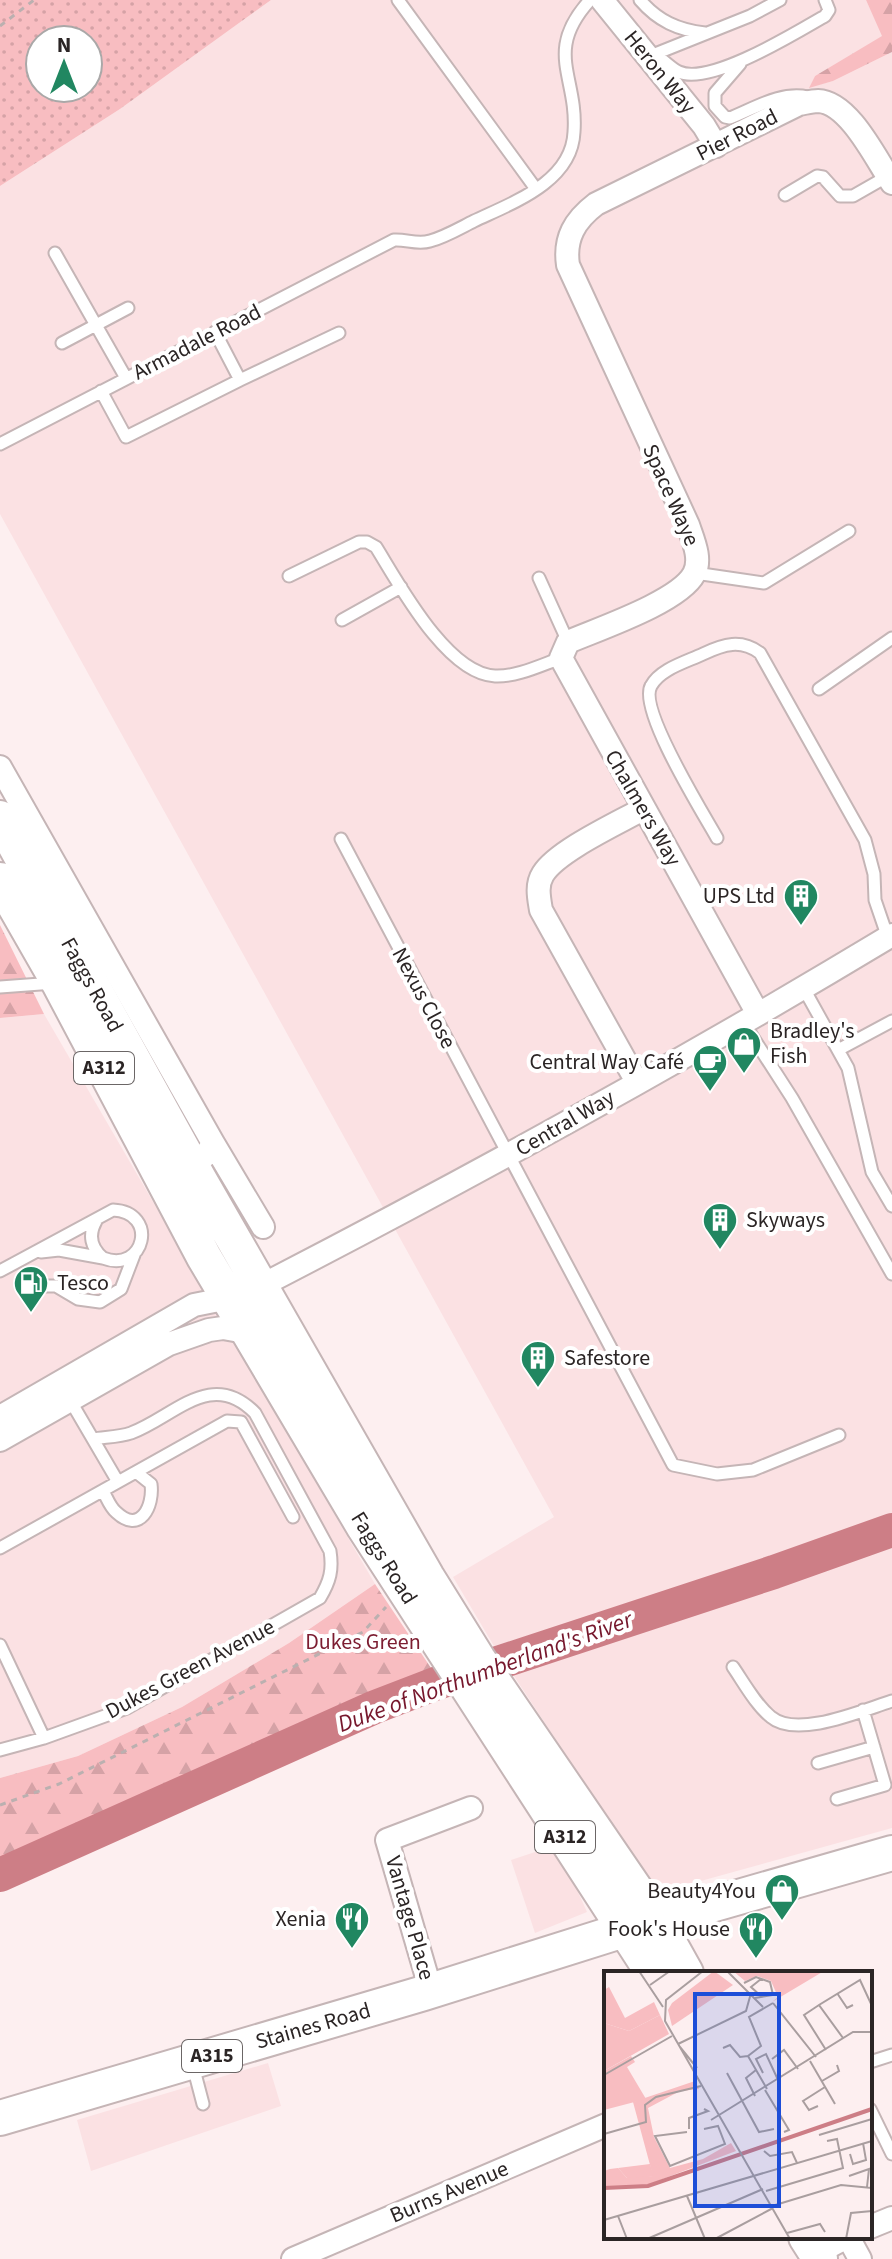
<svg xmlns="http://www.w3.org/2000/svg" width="892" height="2259" font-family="'Source Sans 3',sans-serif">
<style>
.built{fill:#fbe1e3}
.forest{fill:url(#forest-firs)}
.garden{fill:url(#garden-dots);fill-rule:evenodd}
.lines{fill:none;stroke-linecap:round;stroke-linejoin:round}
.river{stroke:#cd7e86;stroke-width:34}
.service-casing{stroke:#c5b5b6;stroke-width:15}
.minor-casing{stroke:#c5b5b6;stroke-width:26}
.primary-casing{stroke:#c5b5b6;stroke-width:38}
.path{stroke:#bbb0b0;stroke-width:3;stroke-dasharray:6 6;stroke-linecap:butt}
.service{stroke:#fff;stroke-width:11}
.minor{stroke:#fff;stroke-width:22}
.primary{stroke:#fff;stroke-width:34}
.labels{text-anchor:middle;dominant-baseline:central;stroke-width:8;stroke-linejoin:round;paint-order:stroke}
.shield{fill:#fff;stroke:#6b6666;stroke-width:2}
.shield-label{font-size:20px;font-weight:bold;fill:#2b2525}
.street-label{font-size:22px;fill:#2b2525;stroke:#fff}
.poi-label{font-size:22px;fill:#2b2525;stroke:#fff;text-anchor:end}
.park-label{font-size:22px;fill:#7c1d31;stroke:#fff}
.water-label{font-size:24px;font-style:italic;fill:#76172c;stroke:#fff}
.inset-river{fill:none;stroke:#cd7e86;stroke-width:4}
.inset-road{fill:none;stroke:#a99e9f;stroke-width:2}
.view{fill:#1d4ed8;fill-opacity:0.15;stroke:#1d4ed8;stroke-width:4}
.inset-edge{fill:none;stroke:#2b2525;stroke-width:4}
</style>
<defs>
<pattern id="forest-firs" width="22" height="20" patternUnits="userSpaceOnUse" patternTransform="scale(2)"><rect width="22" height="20" fill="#f8bdc1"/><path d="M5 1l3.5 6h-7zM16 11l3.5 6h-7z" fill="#d5a2a6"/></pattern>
<pattern id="garden-dots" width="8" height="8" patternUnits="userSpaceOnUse" patternTransform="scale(2)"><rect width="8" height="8" fill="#f8bdc1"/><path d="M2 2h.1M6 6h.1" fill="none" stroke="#d5a2a6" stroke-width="1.8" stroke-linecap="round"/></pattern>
</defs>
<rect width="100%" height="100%" fill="#fdeff0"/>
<!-- built -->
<path class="built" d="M271,0H866L883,36L815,76L810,87L833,81L892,52V1520L781,1560L494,1646L453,1577L554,1517L0,514V186L120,109Z
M44,1014L375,1584L289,1643L182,1707L78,1756L0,1778V1018Z
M892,1542V1828L679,1887L647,1879L512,1673Z
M553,1846L569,1872L587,1912L535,1933L511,1860Z
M268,2063L281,2106L91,2171L77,2120Z"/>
<!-- forest -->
<path class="forest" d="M866,0H892V52L833,81L809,88L815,76L882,36Z
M0,925L44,1014L0,1018Z
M375,1584L431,1668L40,1847L0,1862V1778L78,1756L182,1707L289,1643Z"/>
<!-- garden -->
<path class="garden" d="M0,0H271L120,109L0,186ZM40,40H88V88H40Z"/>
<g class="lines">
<!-- river -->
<path class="river" d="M0,1875L375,1707L440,1682L774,1572L892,1530"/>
<!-- service casing -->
<g class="service-casing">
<path id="service" d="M398,0L536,189
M640,0C658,21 678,30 705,33
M655,54L750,16L780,0
M658,57C665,61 672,69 679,72C710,86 797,32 825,16L829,10L825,0
M740,64L715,93V106L725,117L730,118C755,108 781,91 808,97
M785,195L817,176L823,177L840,196H853L888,176
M55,253L126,378
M62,343L128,308
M240,380L339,333
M101,391L126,437L240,380L215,332
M0,444L394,240C406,239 417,245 430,241C445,237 460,228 474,221C512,203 572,182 574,132C578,76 543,52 590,0
M695,573L764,583L849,531
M289,576L359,542H367L376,547C399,584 447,674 495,676C517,677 541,665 561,658
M539,578L568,642
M342,620L401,587
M819,689L892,638
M717,838C703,813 638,709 651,686C660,669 686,662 703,654C724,644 741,639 760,653L865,840L874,874L875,900L888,938
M341,839L673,1465L717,1474L753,1470L839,1435
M0,987L54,983
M804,989L848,1068L872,1172L892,1206
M743,1022L792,1098L892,1274
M838,1050L892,1021
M41,1252L59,1250L103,1258
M0,1271L113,1210C159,1212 145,1274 103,1258C91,1248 88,1235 96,1221
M46,1286H56L78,1299L100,1302L121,1289L134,1255
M70,1400L118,1482
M103,1491C107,1498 110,1507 116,1512C140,1535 154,1506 151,1484L136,1472
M0,1548L227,1421L241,1422L293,1517
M0,1645L44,1738
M733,1667C744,1683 756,1705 771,1717C797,1739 863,1710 892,1701
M0,1750L44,1738L127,1708L320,1598C330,1581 333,1570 330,1551L255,1413C211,1368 174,1417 131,1433C119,1437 105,1437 93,1439
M818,1763L874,1747
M837,1799L885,1785L863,1710
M870,2062L892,2055
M193,2066L203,2104
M870,2109L892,2154"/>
</g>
<!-- minor casing -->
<g class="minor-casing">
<path id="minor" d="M602,0L704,126L716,146
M0,767L213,1143L206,1155L191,1164
M758,1014L561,658L568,642C598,629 679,602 694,574C702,559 693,540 688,525L568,265C564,238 575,220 596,204L799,104C805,103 812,101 818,101C849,102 876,159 892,183
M637,1082L541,910C539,898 536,885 543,874C557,851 618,823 643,809
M213,1143L263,1227
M251,1291C468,1179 683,1061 892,935
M0,1417L194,1305L219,1300L240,1301
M0,1440L169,1344L209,1330L223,1328L251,1333
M431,1991L387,1840L471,1808
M870,2227L892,2218
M848,2237L860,2259
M817,2253L847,2237
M293,2259L606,2125"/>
</g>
<!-- primary casing -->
<g class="primary-casing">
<path id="primary" d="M0,818L199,1179L427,1577L478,1659L657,1921L686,1973
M0,880L59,983L204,1257L364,1527L653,1973
M0,2118L424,1993L624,1930L892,1853
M806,2237L820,2259"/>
</g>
<!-- path -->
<path class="path" d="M0,26L34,0
M0,1805L59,1784L363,1632L386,1607"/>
<!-- service -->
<use href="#service" class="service"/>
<!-- minor -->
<use href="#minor" class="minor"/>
<!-- primary -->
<use href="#primary" class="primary"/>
</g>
<!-- icons -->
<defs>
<g id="building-pin" transform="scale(1.8)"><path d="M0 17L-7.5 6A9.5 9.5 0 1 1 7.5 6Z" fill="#218761" stroke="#fff"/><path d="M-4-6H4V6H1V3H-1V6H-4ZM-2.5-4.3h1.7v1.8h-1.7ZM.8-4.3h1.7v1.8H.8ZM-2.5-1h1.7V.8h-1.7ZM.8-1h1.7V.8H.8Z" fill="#fff"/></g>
<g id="shop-pin" transform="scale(1.8)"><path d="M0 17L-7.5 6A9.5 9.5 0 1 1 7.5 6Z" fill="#218761" stroke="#fff"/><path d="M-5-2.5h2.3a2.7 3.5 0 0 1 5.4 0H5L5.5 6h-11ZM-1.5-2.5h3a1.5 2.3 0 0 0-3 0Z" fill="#fff"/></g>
<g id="cafe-pin" transform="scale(1.8)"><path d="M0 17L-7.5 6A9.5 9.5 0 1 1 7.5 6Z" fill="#218761" stroke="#fff"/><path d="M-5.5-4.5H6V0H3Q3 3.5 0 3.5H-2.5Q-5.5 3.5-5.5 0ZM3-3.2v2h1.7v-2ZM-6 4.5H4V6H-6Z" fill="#fff"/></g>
<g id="fuel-pin" transform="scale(1.8)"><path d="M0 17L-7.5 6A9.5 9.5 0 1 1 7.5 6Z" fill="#218761" stroke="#fff"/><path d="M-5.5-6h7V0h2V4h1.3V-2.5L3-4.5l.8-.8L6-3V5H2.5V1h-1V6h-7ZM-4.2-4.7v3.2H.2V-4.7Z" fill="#fff"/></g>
<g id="restaurant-pin" transform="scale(1.8)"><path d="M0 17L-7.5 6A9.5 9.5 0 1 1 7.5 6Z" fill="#218761" stroke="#fff"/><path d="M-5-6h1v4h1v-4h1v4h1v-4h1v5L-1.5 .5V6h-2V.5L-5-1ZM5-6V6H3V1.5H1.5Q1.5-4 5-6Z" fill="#fff"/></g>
</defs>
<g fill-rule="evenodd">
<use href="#building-pin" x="801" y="896"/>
<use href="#shop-pin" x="744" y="1044"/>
<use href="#cafe-pin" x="710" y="1062"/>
<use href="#building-pin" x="720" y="1220"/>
<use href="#fuel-pin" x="31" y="1283"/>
<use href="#building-pin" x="538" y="1358"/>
<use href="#shop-pin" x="782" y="1891"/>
<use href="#restaurant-pin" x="352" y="1919"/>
<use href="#restaurant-pin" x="756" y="1929"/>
</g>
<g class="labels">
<!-- shield labels -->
<g class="shield">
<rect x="74" y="1052" width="60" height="32" rx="6"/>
<rect x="535" y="1821" width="60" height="32" rx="6"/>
<rect x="182" y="2040" width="60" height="32" rx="6"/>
</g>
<g class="shield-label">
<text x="104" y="1068">A312</text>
<text x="565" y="1837">A312</text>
<text x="212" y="2056">A315</text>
</g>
<!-- street labels -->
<g class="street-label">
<text transform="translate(660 72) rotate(51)">Heron Way</text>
<text transform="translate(737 135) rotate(-27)">Pier Road</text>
<text transform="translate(197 342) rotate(-27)">Armadale Road</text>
<text transform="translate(671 495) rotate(66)">Space Waye</text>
<text transform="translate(643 808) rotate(60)">Chalmers Way</text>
<text transform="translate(92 985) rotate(61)">Faggs Road</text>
<text transform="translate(424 998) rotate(62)">Nexus Close</text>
<text transform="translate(565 1123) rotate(-30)">Central Way</text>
<text transform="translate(384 1558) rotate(58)">Faggs Road</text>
<text transform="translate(190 1669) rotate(-28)">Dukes Green Avenue</text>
<text transform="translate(410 1918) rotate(74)">Vantage Place</text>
<text transform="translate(313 2026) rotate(-16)">Staines Road</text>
<text transform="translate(449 2192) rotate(-23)">Burns Avenue</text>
</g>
<!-- poi labels -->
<g class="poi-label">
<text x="775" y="896">UPS Ltd</text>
<text x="770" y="1031" text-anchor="start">Bradley's<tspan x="770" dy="25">Fish</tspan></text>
<text x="684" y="1062">Central Way Café</text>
<text x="746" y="1220" text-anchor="start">Skyways</text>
<text x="57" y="1283" text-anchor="start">Tesco</text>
<text x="564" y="1358" text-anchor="start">Safestore</text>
<text x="756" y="1891">Beauty4You</text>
<text x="326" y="1919">Xenia</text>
<text x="730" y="1929">Fook's House</text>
</g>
<!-- park labels -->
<g class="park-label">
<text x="363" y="1642">Dukes Green</text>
</g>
<!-- water labels -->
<g class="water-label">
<text transform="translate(485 1672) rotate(-20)">Duke of Northumberland's River</text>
</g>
</g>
<!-- overview -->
<g transform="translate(604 1971)">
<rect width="268" height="268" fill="#fdeff0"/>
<path d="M56,44L65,63L0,100V52L25,60ZM46,193L50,205L33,208L23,207L14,197Z" fill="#f8bdc1"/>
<path d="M129,0L188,2L220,0L168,31L174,26L167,10L153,5L141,10ZM5,16L21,47L50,31L56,44L25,60L0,52V19ZM91,110L95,118L76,120L44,137L50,166L66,197L99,188L127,172L132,180L43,214L0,216V200L6,198L14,197L23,207L49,205L29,131Z" fill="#f8bdc1"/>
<path d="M27,85L31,91L23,96L42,128L0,139V100Z" fill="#f8bdc1"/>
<path d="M110,0L129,14L68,55L64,39L68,32Z" fill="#f8bdc1"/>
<path class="inset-river" d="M0,217L44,215L268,138"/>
<path class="inset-road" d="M35,0L59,36M99,0L62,29L61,50L186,268M123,0L159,36M157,8L147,16L158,26M140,12L152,6L166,11L169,24L151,27M46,14L66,0M233,22L243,37L249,34M169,32L212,86M215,34L200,44L222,79M239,67L215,34L256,9L268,35M74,73L142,40L147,22M76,76L93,97M119,77L126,74L136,86L144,85M168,88L180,79L194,98M206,90L231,133M123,102L155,161L170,158M159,102L152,88L162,83L175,111M0,104L68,65M218,110L235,100L233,94M163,118L144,85L157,75L145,46L169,32M161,119L185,159L180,161M151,125L142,107L152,99M214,135L205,139L199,130L221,116M107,149L249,61H268M85,158V147L104,140L100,138M83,161L51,165L66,195L121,173L114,155L100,158M0,163L42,151L41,134L52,126L97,115M215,164L268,148M160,180L166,185L188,181L193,192M246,183L249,193L262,189L259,172M245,205L265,198L263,216M162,220L239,197L233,168L223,170M83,225L101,268M168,235L237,214L268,217M14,245L23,268M0,249L268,170M183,262L216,253L221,261M43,268L159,218M111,268L169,237M242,268L247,242L268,240"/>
<path class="view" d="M91,23H175V235H91Z"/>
<rect width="268" height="268" class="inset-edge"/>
</g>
<!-- north arrow -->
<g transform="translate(64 64)"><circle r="38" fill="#ffffff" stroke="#aaa8a8" stroke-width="2"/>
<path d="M0-6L14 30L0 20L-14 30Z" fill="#218761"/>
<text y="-12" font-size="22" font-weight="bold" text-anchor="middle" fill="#2b2525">N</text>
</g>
</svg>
